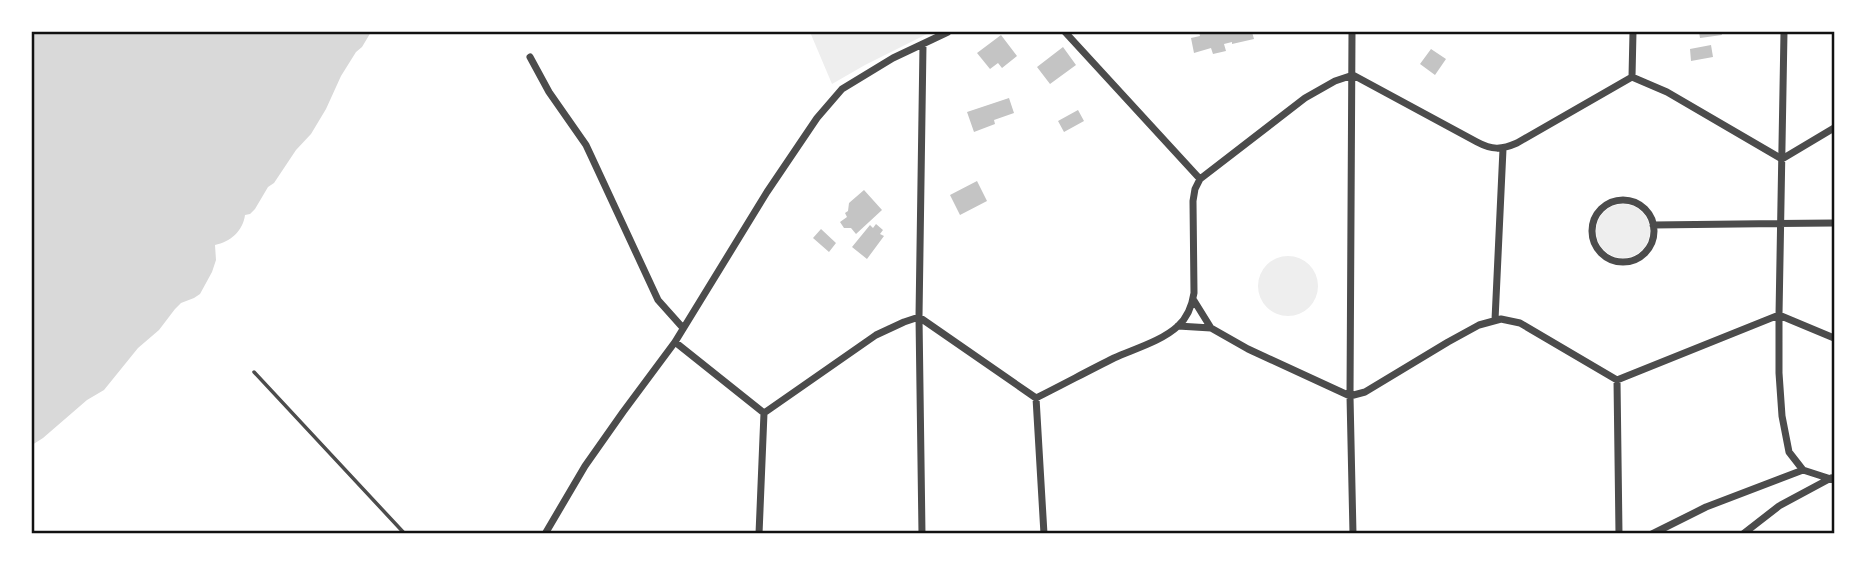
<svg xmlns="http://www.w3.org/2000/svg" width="1866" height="565" font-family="Poppins,sans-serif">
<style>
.green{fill:#eee}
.water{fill:#d9d9d9}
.building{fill:#c4c4c4}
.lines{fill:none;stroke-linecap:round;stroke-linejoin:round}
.service{stroke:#4c4c4c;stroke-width:3.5}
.minor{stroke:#4c4c4c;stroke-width:7}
.neatline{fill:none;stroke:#111;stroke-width:2.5}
</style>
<rect width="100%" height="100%" fill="#fff"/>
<!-- green -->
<path class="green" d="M810,32H931L865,65L832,84Z
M1596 231a27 27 0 1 1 54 0a27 27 0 1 1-54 0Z
M1258 286a30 30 0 1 1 60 0a30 30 0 1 1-60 0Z"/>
<!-- water -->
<path class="water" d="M32,32H371L362,47L356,52L341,76L326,109L311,134L296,150L274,183L268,187L255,209L250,214L245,215C243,231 230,242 215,245L216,260L212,272L200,294L194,298L181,303L175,309L159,330L138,348L104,390L87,400L43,438L32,445Z"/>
<!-- building -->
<path class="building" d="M1199,32H1252L1254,39L1232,44V42L1224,44L1226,51L1213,54L1211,48L1194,53L1191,38L1200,36Z
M1699,32H1721L1722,35L1700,38Z
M1001,35L1017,56L1002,68L998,63L990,69L977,53Z
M1711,45L1713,57L1691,61L1690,49Z
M1063,47L1076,65L1050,84L1037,67Z
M1431,49L1446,59L1435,75L1420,64Z
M1009,98L1014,113L994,120L995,124L974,132L967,112Z
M1078,110L1084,121L1064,132L1058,121Z
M977,181L987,201L960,215L950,195Z
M864,190L882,210L856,234L851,228H844L840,222L847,217L845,213L848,211L849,203Z
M876,224L883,230L880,234L884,236L867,259L852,247L870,225L873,228Z
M821,229L836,243L829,252L813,238Z"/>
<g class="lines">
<!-- service -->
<path class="service" d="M254,372L405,534"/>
<!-- minor -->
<path class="minor" d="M1065,32L1200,179
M1352,32L1350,396L1353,534
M1784,32L1779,315V373L1782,416L1789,452L1803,470L1834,480
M530,57L549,92L586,145L593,160L658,300L683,328
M1632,77L1667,92L1782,159L1834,128
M1632,77L1633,32
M1592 231a31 31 0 1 1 62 0a31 31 0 1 1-62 0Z
M1653,225L1834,223
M1193,299L1211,328
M919,317L1036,398
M1495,320L1503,149
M1178,326L1211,328L1248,349L1350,396L1365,392L1448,342L1479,325L1501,319L1520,323L1617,380
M675,342L764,413
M1617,380L1779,315L1834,338
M1617,380L1619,534
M1036,398C1062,385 1088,371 1114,358C1134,349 1162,341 1178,326C1188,317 1192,306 1194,293L1193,201L1195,189L1200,179L1305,98L1335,81L1353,75L1477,142C1492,150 1501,150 1517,143L1632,77
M1036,398L1044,534
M764,413L876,335L904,322L919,317
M545,534L585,466L623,412L675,342L767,192L817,118L842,89L893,58L948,32
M759,534L764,413
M922,534L919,317L923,45
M1652,534L1706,507L1803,470
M1743,534L1779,506L1831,478"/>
</g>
<!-- border -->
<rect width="1866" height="565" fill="none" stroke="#ffffff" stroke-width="66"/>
<rect x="33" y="33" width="1800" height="499" class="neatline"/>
</svg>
